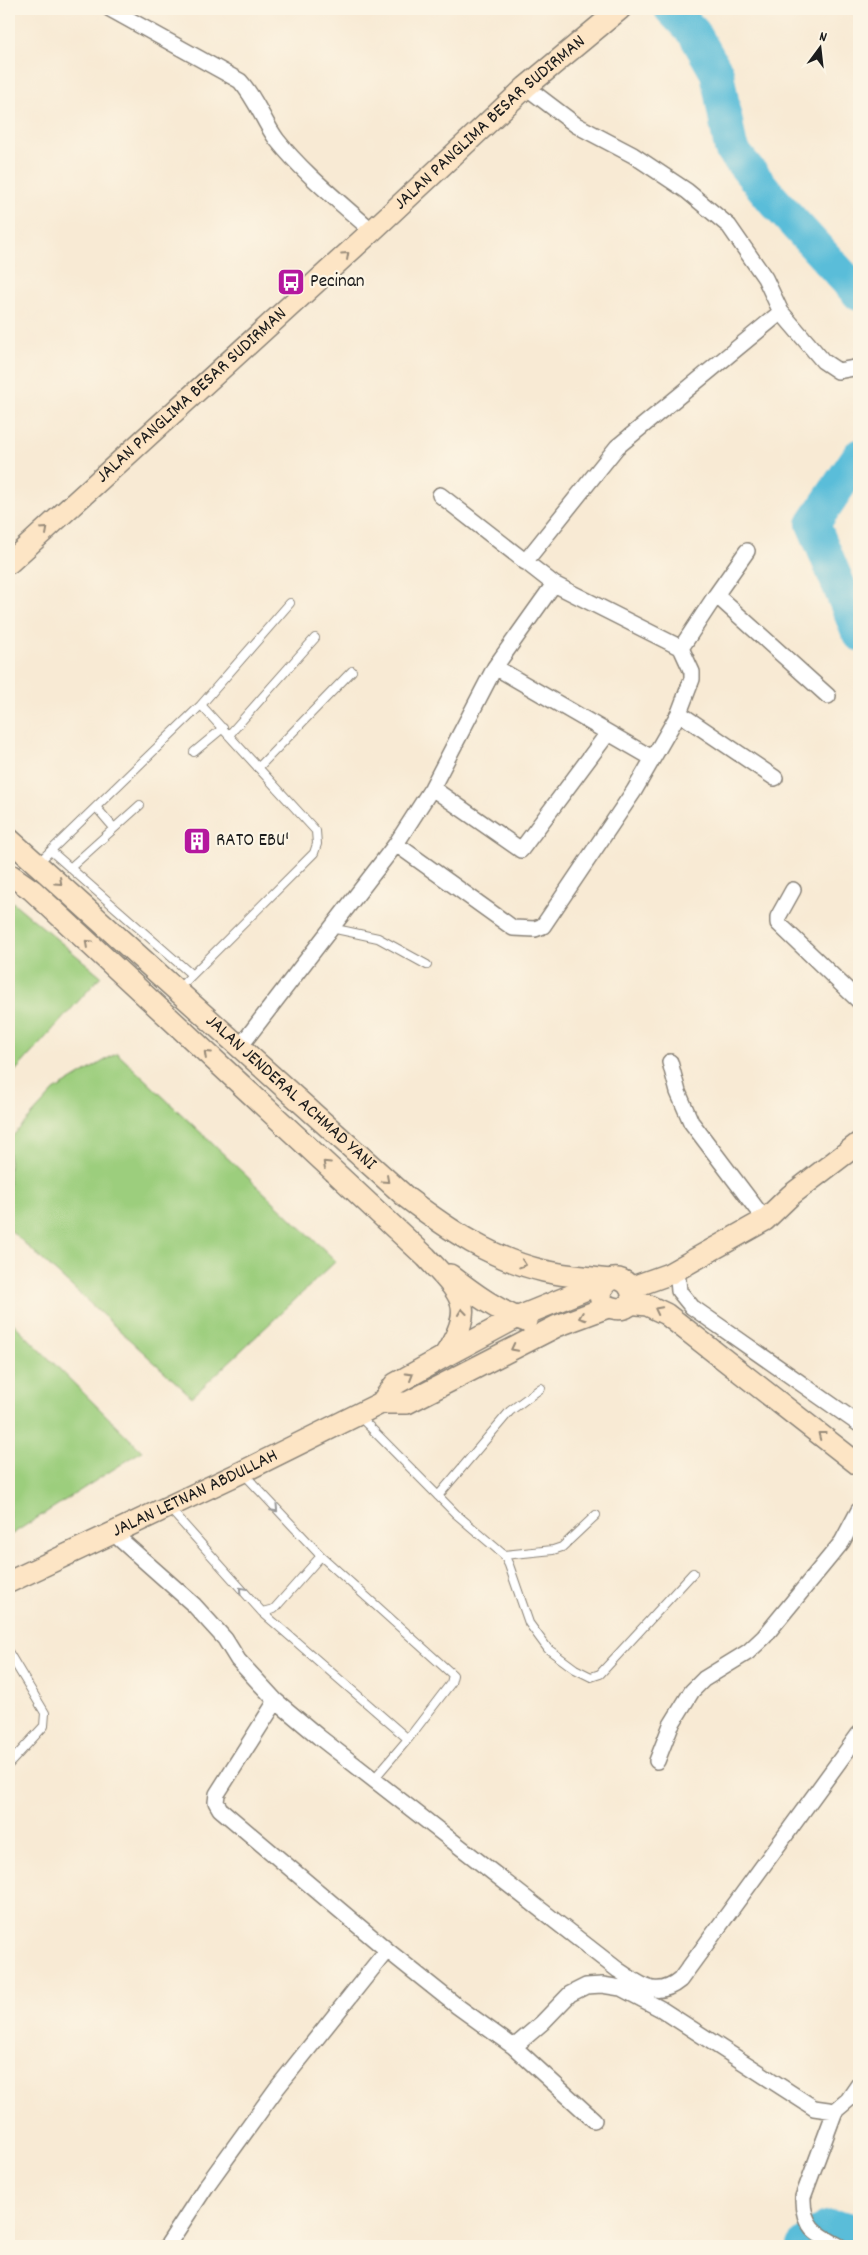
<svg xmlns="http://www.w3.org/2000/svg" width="868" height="2255" font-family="Dekko,sans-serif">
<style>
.green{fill:#9cce7d;stroke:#5c754c}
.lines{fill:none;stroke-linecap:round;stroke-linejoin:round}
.river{stroke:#5abdd9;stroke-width:34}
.lane-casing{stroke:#8a8378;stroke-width:10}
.street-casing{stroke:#8a8378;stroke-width:18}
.secondary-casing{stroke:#8a8378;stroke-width:24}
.lane{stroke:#fff;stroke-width:8}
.street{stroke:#fff;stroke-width:15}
.secondary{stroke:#fde5c5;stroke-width:21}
.oneway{stroke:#988b79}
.oneway2{stroke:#999}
.labels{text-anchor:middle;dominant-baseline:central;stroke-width:4.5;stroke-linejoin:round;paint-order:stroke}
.street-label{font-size:19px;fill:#1c1c1c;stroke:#fcf5e5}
.poi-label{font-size:19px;fill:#1c1c1c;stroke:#fcf5e5;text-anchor:start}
</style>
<rect width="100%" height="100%" fill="#fcf5e5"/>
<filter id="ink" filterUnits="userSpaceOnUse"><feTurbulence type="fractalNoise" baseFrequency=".02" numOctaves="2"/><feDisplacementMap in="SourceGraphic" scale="10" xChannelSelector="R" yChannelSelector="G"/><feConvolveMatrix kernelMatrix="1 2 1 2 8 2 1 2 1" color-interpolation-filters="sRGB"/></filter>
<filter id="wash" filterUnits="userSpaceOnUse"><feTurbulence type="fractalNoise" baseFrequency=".0096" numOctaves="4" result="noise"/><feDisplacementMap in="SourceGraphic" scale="20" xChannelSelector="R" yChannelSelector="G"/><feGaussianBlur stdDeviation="1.12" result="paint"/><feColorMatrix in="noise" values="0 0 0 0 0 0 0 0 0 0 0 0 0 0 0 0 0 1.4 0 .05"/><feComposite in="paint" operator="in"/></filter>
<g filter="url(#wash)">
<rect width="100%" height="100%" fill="#f8ead4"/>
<!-- green -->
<path class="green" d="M9,899L101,976L9,1078Z
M117,1053L336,1261L192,1397L9,1229V1140L54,1091Z
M9,1319L142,1451L9,1536Z"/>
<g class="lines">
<!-- river -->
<path class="river" d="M671,9L694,33L717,73L731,149L773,200L859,294
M859,456L813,524L859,634
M803,2246C827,2227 828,2220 859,2234"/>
</g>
</g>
<g filter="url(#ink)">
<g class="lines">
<!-- lane casing -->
<g class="lane-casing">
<path id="lane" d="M201,705L290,603
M229,735L315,638
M194,752L223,728
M258,768L352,671
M96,807L114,828
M51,851L192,975
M38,863L201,705L316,831L317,844L314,853L178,989
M70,868L140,805
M331,928L378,938L427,965
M359,1416L456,1514L504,1555L509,1565L529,1623L548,1649L575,1669L591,1677L600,1674L693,1573
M438,1496L510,1411L541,1388
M169,1508L262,1612L274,1609L321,1556L244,1474
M504,1555L553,1550L562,1547L596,1515
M262,1612L408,1739L451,1683L453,1675L321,1556
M9,1653L45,1713L44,1726L9,1764
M373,1780L408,1739"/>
</g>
<!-- street casing -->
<g class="street-casing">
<path id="street" d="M110,9L240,81C257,100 263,121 277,140C304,174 340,202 372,231
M526,87L576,125L633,155L687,191L729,226L765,278L781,312L823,361L838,371L859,367
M440,495L554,584L681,648
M525,562L617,447L781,312
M716,595L828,696
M495,667L652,758
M679,713L775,778
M432,788L521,850L608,733
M396,844L513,928L535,929L543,926L634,791L679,713L692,679V672L681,648L716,595L747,551
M793,890L778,917V923L859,1001
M239,1048L396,844L432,788L495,667L554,584
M670,1062L678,1092L691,1122L765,1220
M677,1269L679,1291L692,1307L859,1424
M113,1533L194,1605L225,1639L238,1660L276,1701L217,1794L216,1802L220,1809L387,1950
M276,1701L319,1737L618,1970C640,1984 656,2000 680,1980L859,1734
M657,1761L671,1725L692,1691L704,1679L748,1652L764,1637L842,1542L859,1510
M514,2047L594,2120
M835,2111L803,2197C802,2226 816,2234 839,2246
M167,2246L207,2185L277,2088L387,1950L457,2006L514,2047L542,2023L570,1994L586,1986L602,1985L621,1988L661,2009L814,2108L835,2111L848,2100L859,2084"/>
</g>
<!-- secondary casing -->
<g class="secondary-casing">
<g id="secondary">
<path id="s1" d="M9,563L372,231L526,87L620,9"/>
<path id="s2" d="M9,839L407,1198C449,1230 492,1259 544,1271C565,1276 587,1277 609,1280"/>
<path d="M9,874L32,890L426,1257C462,1296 477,1305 445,1355"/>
<path d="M450,1275C473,1293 499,1312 526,1321"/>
<path d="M630,1288L669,1274L765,1220L791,1195L859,1143"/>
<path d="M629,1303L647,1305L666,1314L859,1465"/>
<path d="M381,1403H407L557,1326L608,1307"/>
<path id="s3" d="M9,1582L242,1472L381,1403L395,1384L445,1356L516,1318L609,1280C618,1277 627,1280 631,1290C643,1322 577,1309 609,1280"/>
</g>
</g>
<!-- lane -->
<use href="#lane" class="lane"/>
<!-- street -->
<use href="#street" class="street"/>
<!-- secondary -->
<use href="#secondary" class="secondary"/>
</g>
<!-- one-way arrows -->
<defs><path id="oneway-chevron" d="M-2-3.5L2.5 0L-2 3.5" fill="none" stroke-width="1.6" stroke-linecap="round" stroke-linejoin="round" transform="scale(1.25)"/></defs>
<g class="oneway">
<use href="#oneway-chevron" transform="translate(346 255) rotate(-42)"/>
<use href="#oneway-chevron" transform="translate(45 530) rotate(-42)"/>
<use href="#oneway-chevron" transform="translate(59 882) rotate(42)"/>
<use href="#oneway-chevron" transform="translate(88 943) rotate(-137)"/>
<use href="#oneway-chevron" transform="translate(207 1054) rotate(-137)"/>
<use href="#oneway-chevron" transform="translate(326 1164) rotate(-137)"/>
<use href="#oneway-chevron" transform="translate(386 1180) rotate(42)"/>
<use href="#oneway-chevron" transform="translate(523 1264) rotate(18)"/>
<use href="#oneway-chevron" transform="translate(658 1310) rotate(-153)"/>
<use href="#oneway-chevron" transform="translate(462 1312) rotate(-96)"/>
<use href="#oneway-chevron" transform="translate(582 1317) rotate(159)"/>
<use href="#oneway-chevron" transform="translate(514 1348) rotate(153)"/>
<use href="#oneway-chevron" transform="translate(410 1376) rotate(-30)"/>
<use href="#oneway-chevron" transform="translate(821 1435) rotate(-142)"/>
</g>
<g class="oneway2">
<use href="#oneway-chevron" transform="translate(275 1509) rotate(47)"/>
<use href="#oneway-chevron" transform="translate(242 1590) rotate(-132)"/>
</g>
</g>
<!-- icons -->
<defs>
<g id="bus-square" transform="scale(1.4375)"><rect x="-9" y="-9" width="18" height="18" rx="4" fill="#b5179e" stroke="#fcf5e5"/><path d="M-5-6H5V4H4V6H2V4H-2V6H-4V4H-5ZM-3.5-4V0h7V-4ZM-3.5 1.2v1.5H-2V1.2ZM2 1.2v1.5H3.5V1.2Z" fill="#fff"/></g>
<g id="building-square" transform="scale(1.4375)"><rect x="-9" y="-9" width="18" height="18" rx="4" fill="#b5179e" stroke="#fcf5e5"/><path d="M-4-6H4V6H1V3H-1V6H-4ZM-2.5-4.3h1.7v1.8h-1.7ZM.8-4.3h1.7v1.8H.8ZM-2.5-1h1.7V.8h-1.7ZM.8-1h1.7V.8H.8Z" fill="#fff"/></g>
</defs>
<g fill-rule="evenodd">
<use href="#bus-square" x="291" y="282"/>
<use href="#building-square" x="197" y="841"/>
</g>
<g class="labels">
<!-- street labels -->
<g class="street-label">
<text stroke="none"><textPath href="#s1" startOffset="652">JALAN PANGLIMA BESAR SUDIRMAN</textPath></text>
<text stroke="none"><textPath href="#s1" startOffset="248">JALAN PANGLIMA BESAR SUDIRMAN</textPath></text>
<text stroke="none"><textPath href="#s2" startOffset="379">JALAN JENDERAL ACHMAD YANI</textPath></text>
<text stroke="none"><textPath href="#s3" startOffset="206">JALAN LETNAN ABDULLAH</textPath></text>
</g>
<!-- poi labels -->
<g class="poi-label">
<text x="310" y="282">Pecinan</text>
<text x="216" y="841">RATO EBU'</text>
</g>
</g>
<!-- margin -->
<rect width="868" height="2255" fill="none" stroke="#fcf5e5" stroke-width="30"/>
<!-- north arrow -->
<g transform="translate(820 48) rotate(15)" stroke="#fcf5e5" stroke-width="4" paint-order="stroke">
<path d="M0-4L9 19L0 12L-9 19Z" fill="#1c1c1c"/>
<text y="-8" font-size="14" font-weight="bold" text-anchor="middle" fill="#1c1c1c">N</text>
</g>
</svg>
